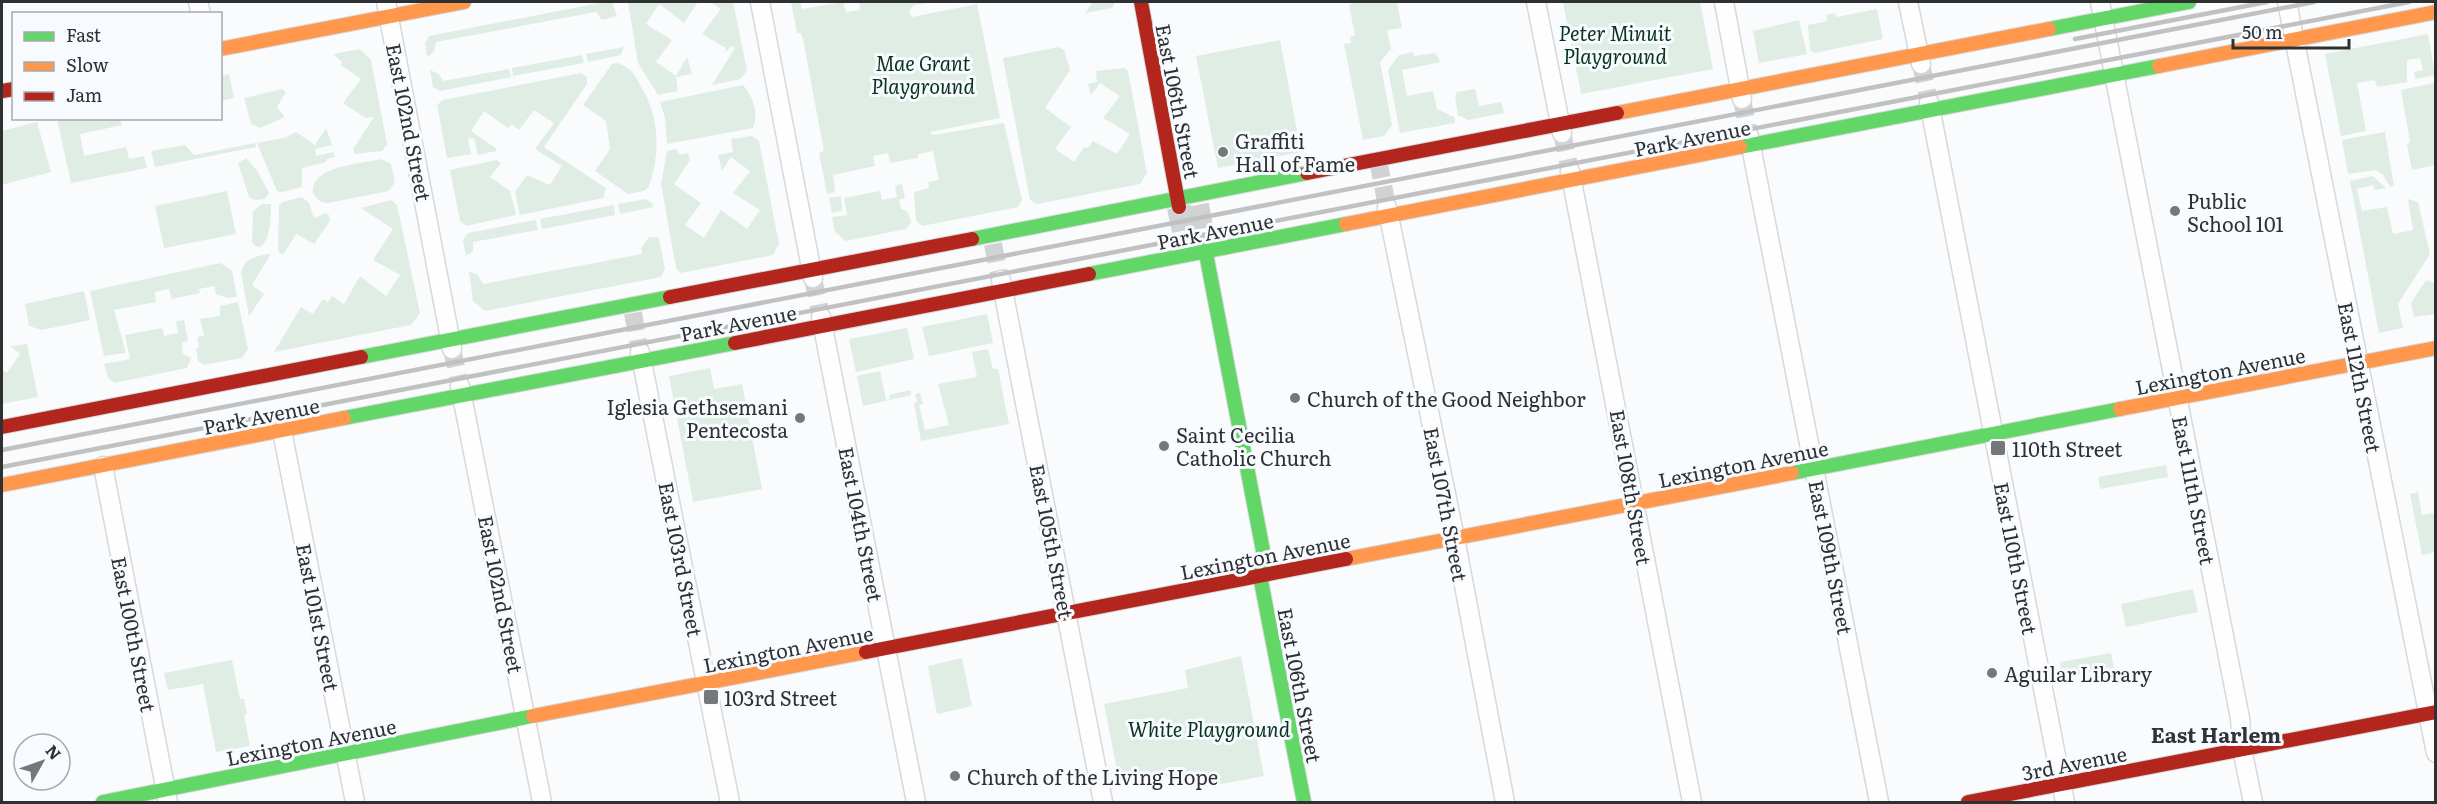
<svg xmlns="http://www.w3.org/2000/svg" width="2437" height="804" font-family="Literata,serif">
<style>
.green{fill:#e0ede5}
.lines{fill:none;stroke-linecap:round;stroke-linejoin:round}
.street-tunnel{stroke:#d0d2d4;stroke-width:18;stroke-dasharray:18 9;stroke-linecap:butt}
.secondary-tunnel{stroke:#d0d2d4;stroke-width:24;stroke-dasharray:24 12;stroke-linecap:butt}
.street-casing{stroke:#d6d8d9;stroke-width:21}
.fast-casing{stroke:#d6d8d9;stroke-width:16}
.slow-casing{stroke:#d6d8d9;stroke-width:16}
.jam-casing{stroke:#d6d8d9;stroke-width:16}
.street{stroke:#fefeff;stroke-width:18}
.fast{stroke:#63d668;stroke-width:14}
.slow{stroke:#ff974d;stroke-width:14}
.jam{stroke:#b3261e;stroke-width:14}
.rail{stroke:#c1c1c2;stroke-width:4.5}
.poi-dot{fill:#757779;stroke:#f7fbff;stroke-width:2}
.labels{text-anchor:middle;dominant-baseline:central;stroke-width:6;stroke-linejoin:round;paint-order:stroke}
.park-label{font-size:20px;font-style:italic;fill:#09331c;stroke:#f7fbff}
.street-label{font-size:20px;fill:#2e3032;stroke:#f7fbff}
.poi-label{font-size:20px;fill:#2e3032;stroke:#f7fbff;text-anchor:start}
.neighbourhood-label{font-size:21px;font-weight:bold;fill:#2f3236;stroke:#f7fbff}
</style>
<rect width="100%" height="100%" fill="#f9fbfd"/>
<!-- green -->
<path class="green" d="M605,2H612L617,16L602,20L596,12L436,42L434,52L427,57L425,43L429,36Z
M628,2H698L684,23L659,4L646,24L672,40L656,62L676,76L687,57L692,74L676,77L678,91L658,95L638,63Z
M710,2H733L747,70L741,79L712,85L735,48L731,46L725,53L726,48L702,34L721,9Z
M791,2H800L802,9L843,2L846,12L860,10L859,2H935L914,5L909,11L912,17L977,4L1000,118L930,132L933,135L1004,123L1022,200L1018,207L922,226L916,221L914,192L929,188L928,182L939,180L933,151L918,154V158L890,163L888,153L873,156L875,166L833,175L835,192L827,194L819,153L824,151L803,39L801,33H797Z
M1093,2H1115V3L1112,8L1085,13Z
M1365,2H1397L1402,28L1387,30L1391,49L1380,62L1392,125L1384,136L1363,140L1344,44L1351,43L1350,37L1355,36L1349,4Z
M1563,2H1700L1713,69L1581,94Z
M1877,9L1883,39L1814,53L1810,50L1808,25L1827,21L1826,15L1835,13L1836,17Z
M1799,20L1807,54L1759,63L1753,31Z
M2428,34L2435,75L2415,79L2414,72L2423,70L2420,58L2407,60V82L2377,87L2375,80L2357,83L2366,131L2341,136L2325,54Z
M1280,40L1301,152L1218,168L1196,56Z
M624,47L621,55L588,62L586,54Z
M1059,47L1064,50L1070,70L1045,108L1071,127L1055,149L1074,162L1084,147L1088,148L1093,141L1117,154L1130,134L1103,118L1120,96L1100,83L1091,95L1088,84L1097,82L1096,71L1125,68L1128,71L1147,173L1140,184L1037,204L1030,200L1003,58Z
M360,49L371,60L387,144L382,151L355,154L353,149L374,117L366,118L343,103L361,79L341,65L342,62L333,54Z
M1413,52L1414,56L1435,53L1441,62L1402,70L1407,96L1433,91L1437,109L1454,117L1455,123L1400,133L1388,70L1399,55Z
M582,55L584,63L513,76L512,68Z
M617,63C632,68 635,75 642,88C660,120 660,153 649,187L644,191L628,194L595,171L610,149L606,121L583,105L612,64Z
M509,69L511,77L440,91L433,87L430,70L439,74L443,81Z
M581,73L587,77V84L544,147L606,188L603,198L520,215L515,192L527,175L550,185L562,166L535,149L554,123L534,110L519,130L512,124L508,128L484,111L471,131L497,149L496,151L478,155L474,138L468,139L471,154L447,158L437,105L443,100Z
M229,74L234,98L221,101V76Z
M2434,83L2435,165L2412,170L2407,144L2410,142L2401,90Z
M743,85C753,96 759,114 753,128L667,144L665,118L660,102Z
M282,89L286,92L277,107L284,116L283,118L260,128L251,124L244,98Z
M1475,89L1479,106L1501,102L1504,113L1468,120L1458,115L1455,98L1457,92Z
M57,119H120L122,125L80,134L84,156L126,147L129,159L144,156L147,168L71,183Z
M37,122L51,172L2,185V131Z
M326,128L332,145L315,149L316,156L333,152L335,157L327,159L326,162L302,168V187L282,192L277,191L257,143L284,138L296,132L315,145Z
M2385,132L2394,186L2390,187L2383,175L2376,170L2348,174L2342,140Z
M752,136L759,141L779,244L773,255L681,273L676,268L661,184L667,151L677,149L679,155L688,153L690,160L674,184L701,203L685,225L704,238L721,210L747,229L760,210L733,193L750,171L731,157L722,171L718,155L733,152L731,139Z
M255,143L256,147L155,167L151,151L185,145L194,155Z
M246,158L258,172L269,193L265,199L255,200L249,197L238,163Z
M381,159L391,164L395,182L389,191L328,203L321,202L313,194C309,166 361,164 381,159Z
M497,160L501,163L490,177L510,191L516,215L466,226L460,221L450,170Z
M2373,176L2386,188L2375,190L2373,185L2357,189L2362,211L2387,207L2393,234L2413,230L2408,199L2418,202L2430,254L2398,304L2403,328L2379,333L2350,181Z
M902,184L905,198L899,200L901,209L908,212L911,222L906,229L846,241L835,232L832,217L847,215L844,198L880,191L882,200L897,197L895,185Z
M227,191L236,234L164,248L155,206Z
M841,196L842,211L832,213L829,198Z
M302,197L309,203L314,218L326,213L329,215L330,221L314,244L296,234L283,255L278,251L279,206L282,202Z
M646,199L652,203L653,207L620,214L618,204Z
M391,200L397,205L420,313L411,325L274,352L301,307L313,314L323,299L328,302L332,296L344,304L360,276L386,296L400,275L373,260L393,229L361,208Z
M262,204H271C271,217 271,240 260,247L255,246L252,242L253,211Z
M614,205L615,215L542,229L540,219Z
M536,220L538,230L473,242V251L466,256L463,240L468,233Z
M649,237L659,238L665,269L661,277L485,311L473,301L469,271L478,275L483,284L642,254L641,249Z
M271,254L252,285L264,294L249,316L241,273C245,257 256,256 271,254Z
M220,263L232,270L237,297L227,298L216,294L214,286L199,289L200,293L172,299L169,289L155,292L156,302L114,310L126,353L104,356L90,291Z
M2426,280L2435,283V314L2414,317L2411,303Z
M84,291L90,320L42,330L29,326L25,304Z
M238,302L248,349L242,358L204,365L198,361L196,348L199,347L197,337L204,336L200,319L220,316V306Z
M987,314L993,343L929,356L922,327Z
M184,320L188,341L182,342L183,354L191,358L187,368L114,383L108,378L104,364L130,359L125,335L162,328L164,336L178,333L176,321Z
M907,328L914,359L856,372L849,339Z
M27,344L38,397L2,404V370L7,373L20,354L10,346Z
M988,349L993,369H998L1009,424L921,441L914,403L917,402L915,394L920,393L923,404L919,405L925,430L949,425L938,384L977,377L972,352Z
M710,368L714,389L742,384L762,489L693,502L669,376Z
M880,371L886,400L890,399L889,395L910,390L911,395L863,406L857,376Z
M2166,465L2168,477L2100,489L2098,477Z
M2418,492L2422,515L2435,513V552L2422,555L2410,494Z
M2193,589L2198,612L2126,627L2121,604Z
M2111,653L2114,668L2062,677L2060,662Z
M1241,656L1264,776L1195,789L1191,772L1120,785L1104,704L1188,688L1185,670Z
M962,658L972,706L937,714L928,666Z
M232,660L240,699H244L247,714L244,715L250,746L216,752L203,684L168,690L164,673Z"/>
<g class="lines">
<!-- street-tunnel -->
<path class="street-tunnel" d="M1921,64L1929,102
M1742,99L1749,135
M1562,133L1570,171
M1378,160L1387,206
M993,244L1000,280
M813,278L821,317
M633,313L640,352
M452,349L460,386"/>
<!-- secondary-tunnel -->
<path class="secondary-tunnel" d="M1197,205L1204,243
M1179,207L1187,246"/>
<!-- street casing -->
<g class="street-casing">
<path id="street" d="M198,2L201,14
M386,2L452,349
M760,2L813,278
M1536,2L1562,133
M1724,2L1742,99
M1908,2L1921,64
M2100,2L2240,718L2242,749L2253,802
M2287,2L2436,753
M1929,102L2065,802
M1749,136L1879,802
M1570,171L1692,802
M1387,207L1455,538L1505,802
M1001,280L1103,802
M821,317L916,802
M640,352L730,802
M460,386L542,802
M282,431L355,802
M103,466L168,802"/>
</g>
<!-- fast casing -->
<g class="fast-casing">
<path id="fast" d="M2049,29L2189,2
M1740,147L2159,66
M972,239L1307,173
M1204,243L1264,556L1260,576L1304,802
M1089,274L1346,224
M361,357L670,297
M344,418L735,343
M1792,473L2120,409
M103,802L533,716"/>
</g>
<!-- slow casing -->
<g class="slow-casing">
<path id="slow" d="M220,49L464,2
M2159,66L2436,12
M1617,113L2049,29
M1346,224L1740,147
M2120,409L2436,348
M2,485L344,418
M1346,559L1792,473
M533,716L866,652"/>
</g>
<!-- jam casing -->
<g class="jam-casing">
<path id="jam" d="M1141,2L1179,207
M2,91L14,89
M1307,173L1617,113
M670,297L972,239
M735,343L1089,274
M2,427L361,357
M866,652L1346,559
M1968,802L2436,712"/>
</g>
<!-- street -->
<use href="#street" class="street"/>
<!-- fast -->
<use href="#fast" class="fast"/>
<!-- slow -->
<use href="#slow" class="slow"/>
<!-- jam -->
<use href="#jam" class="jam"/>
<!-- rail -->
<path class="rail" d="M2075,39L2267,2
M2,450L2314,2
M2,467L2409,2"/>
</g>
<!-- markers -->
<g class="poi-dot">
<circle cx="1223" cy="152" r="6"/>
<circle cx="2175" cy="211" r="6"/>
<circle cx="1295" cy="398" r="6"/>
<circle cx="800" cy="418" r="6"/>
<circle cx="1164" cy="446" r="6"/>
<rect x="1990" y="440" width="16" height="16" rx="3"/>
<circle cx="1992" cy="673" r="6"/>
<rect x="703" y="689" width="16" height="16" rx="3"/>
<circle cx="955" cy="776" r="6"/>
</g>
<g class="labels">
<!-- park labels -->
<g class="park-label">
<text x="1615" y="32">Peter Minuit<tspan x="1615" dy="23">Playground</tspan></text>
<text x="923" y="62">Mae Grant<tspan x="923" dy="23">Playground</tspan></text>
<text x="1209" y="728">White Playground</text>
</g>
<!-- street labels -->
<g class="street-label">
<text transform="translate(1179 101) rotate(79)">East 106th Street</text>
<text transform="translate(410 122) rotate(79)">East 102nd Street</text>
<text transform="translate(1692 137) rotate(-11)">Park Avenue</text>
<text transform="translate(1215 230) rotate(-11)">Park Avenue</text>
<text transform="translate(738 322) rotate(-11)">Park Avenue</text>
<text transform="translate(2220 370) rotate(-11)">Lexington Avenue</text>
<text transform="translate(2361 377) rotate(79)">East 112th Street</text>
<text transform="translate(261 415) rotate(-11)">Park Avenue</text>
<text transform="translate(1743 463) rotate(-11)">Lexington Avenue</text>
<text transform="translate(1632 487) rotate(80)">East 108th Street</text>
<text transform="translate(2195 490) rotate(79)">East 111th Street</text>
<text transform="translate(1447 504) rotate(79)">East 107th Street</text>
<text transform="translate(862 524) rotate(79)">East 104th Street</text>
<text transform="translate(1053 541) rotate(79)">East 105th Street</text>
<text transform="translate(1265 555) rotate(-11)">Lexington Avenue</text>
<text transform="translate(1832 557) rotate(79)">East 109th Street</text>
<text transform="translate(2017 558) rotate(79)">East 110th Street</text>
<text transform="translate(682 559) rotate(79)">East 103rd Street</text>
<text transform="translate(502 594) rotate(79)">East 102nd Street</text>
<text transform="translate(319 617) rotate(79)">East 101st Street</text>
<text transform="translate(135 634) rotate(79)">East 100th Street</text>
<text transform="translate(788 648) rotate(-11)">Lexington Avenue</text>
<text transform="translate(1301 685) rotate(79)">East 106th Street</text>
<text transform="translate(311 741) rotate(-11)">Lexington Avenue</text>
<text transform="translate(2074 762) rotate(-11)">3rd Avenue</text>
</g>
<!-- poi labels -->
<g class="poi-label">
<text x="1235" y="140">Graffiti<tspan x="1235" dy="23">Hall of Fame</tspan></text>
<text x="2187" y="200">Public<tspan x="2187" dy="23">School 101</tspan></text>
<text x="1307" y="398">Church of the Good Neighbor</text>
<text x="788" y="406" text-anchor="end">Iglesia Gethsemani<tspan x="788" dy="23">Pentecosta</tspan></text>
<text x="1176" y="434">Saint Cecilia<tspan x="1176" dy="23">Catholic Church</tspan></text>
<text x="2012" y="448">110th Street</text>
<text x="2004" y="673">Aguilar Library</text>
<text x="724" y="697">103rd Street</text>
<text x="967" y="776">Church of the Living Hope</text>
</g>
<!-- neighbourhood labels -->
<g class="neighbourhood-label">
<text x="2216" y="733">East Harlem</text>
</g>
</g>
<!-- border -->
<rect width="2437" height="804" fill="none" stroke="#2e3032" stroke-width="6"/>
<!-- legend -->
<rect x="12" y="12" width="210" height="108" fill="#f7fbff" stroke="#a7aaad" stroke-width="1.5"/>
<rect x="24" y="32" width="30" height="9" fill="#63d668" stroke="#a7aaad" stroke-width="1.5"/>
<text x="66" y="42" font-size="18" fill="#2e3032">Fast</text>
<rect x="24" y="62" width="30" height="9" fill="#ff974d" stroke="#a7aaad" stroke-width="1.5"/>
<text x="66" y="72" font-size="18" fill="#2e3032">Slow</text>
<rect x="24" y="92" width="30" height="9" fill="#b3261e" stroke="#a7aaad" stroke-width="1.5"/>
<text x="66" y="102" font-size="18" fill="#2e3032">Jam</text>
<!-- north arrow -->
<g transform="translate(42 762) rotate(50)"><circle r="28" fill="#f7fbff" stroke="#a7aaad" stroke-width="1.5"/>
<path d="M0-4.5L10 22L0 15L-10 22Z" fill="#757779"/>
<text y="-9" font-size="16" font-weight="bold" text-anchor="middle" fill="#2e3032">N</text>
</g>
<!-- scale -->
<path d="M2233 39v9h116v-9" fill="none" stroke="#2e3032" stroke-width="3"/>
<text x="2242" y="39" font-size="18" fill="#2e3032" stroke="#f7fbff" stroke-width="4.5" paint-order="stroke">50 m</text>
</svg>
